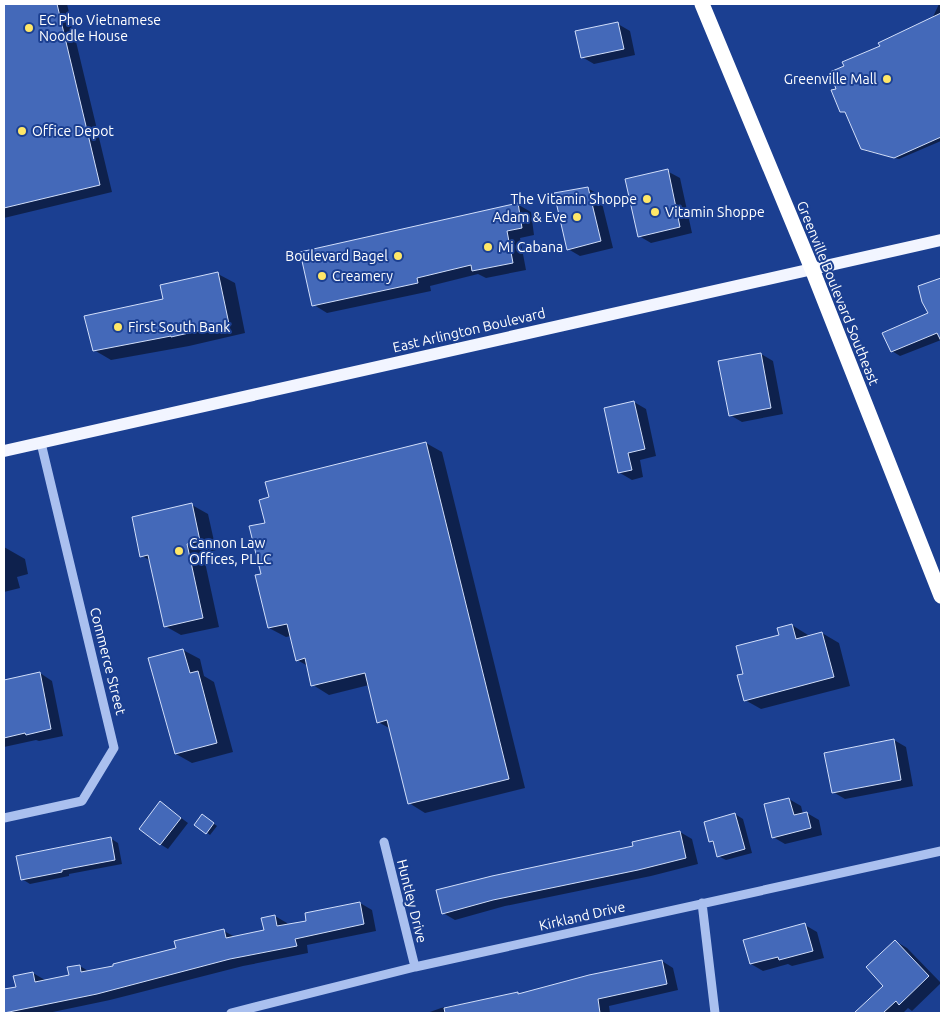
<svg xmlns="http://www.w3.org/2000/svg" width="945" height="1017" font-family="Ubuntu,sans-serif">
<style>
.shadow{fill:#0007}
.building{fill:#4469b9;stroke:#d1defa}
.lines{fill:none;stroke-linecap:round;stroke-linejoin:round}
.minor{stroke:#aac0ef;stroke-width:9}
.major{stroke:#f2f5ff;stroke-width:12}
.highway{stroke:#fff;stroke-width:15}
.poi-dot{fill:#ffe768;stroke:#1b3f91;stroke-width:2}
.labels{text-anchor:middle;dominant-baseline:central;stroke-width:4;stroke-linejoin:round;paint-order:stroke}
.poi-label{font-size:14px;fill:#fff;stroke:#1b3f91;text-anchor:start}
.street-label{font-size:14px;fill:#fff;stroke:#1b3f91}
</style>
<rect width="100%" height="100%" fill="#1b3f91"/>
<!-- shadow -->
<path class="shadow" d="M4,4H67L112,192L4,218Z
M939,4H941V141L899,159L866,151L862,149L847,113L841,111L838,90L881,47L932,19Z
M618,24L630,31L635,55L594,64L582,57Z
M667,171L680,178L692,233L651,243L639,236Z
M587,188L600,195L613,248L580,256L568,249Z
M517,204L531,212L534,235L520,238L526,270L486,278L478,274L430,286L431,291L327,313L314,305Z
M218,274L235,283L245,333L189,346L111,360L94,350L164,300Z
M939,280L941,281V340L900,356L892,351L929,314Z
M761,354L773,361L783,414L742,422L730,415Z
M634,402L646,409L656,456L640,460L643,477L632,480L620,473Z
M426,443L442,452L525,788L425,813L409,803L391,729L378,722L369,685L329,695L313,685L308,666L297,660L291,636L286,637L269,628L262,575L266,524Z
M192,505L208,514L216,550L203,553L219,627L181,635L165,626L151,561L142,556Z
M4,547L25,559L28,574L17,577L20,588L4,592Z
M792,625L808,635L809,637L822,633L839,643L850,686L761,709L745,700V674Z
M183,650L200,659L204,676L214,682L233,752L192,763L176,754Z
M40,673L52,681L63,736L39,741L36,740L4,747V681Z
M894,740L906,747L913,786L845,799L833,792Z
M789,799L801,806L803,814L807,813L819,820L822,835L785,844L773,837Z
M161,803L188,823L168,849L160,844Z
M735,814L743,819L752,853L726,860L718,856L715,844L710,841Z
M206,818L217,826L210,835L196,824Z
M680,832L692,839L698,864L651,876L505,906L455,920L443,913Z
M110,838L118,843L122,864L69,874V876L30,884L22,879Z
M360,903L372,910L376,931L307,945L308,953L243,966L110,1000L48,1013H4V990L17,988L33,973L45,980L71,976L80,966L90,972L115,966L177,949L224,931L235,937L265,931L275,916L287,923L288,926L308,922Z
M805,925L817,932L824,958L792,966L788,964L763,971L751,964Z
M895,941L907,948L941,983L912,1011L908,1008L903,1013H865L861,1008L884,986Z
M662,961L673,968L678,990L609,1006L610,1013H582L581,1010L570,1013H427L441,1008L518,993L520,994Z"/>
<!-- building -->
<path class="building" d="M4,4H57L100,185L4,208Z
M941,13V137L894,158L861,149L845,112H840L831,90L836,89L830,72L844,66L842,62L880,46L878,43Z
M618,22L624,49L581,58L575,31Z
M668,169L680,227L638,237L625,179Z
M588,187L601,241L567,250L554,193Z
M518,203L522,228L507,231L513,263L472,271L471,265L417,278L418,283L312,306L300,252Z
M218,272L229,324L171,337V336L93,351L84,316L163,299L160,285Z
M941,278V341L937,333L891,352L882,333L928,313L922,302L918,286Z
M761,353L771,408L729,416L718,361Z
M634,401L645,449L628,453L632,470L618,473L604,408Z
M426,442L509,779L408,804L387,720L377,723L365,673L311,686L305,658L296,661L287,624L268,628L255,575L261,574L249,526L265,523L259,500L269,497L265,482Z
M192,503L200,541L187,544L203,618L164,627L148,555L140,557L132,517Z
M792,624L796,639L822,632L834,677L744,701L737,675L743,674L736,646L779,635L777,628Z
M183,649L190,673L198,671L217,743L175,754L148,658Z
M40,672L51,729L26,735L25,733L4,738V680Z
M894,739L901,780L832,793L824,753Z
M789,798L794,815L807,812L811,828L772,838L764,804Z
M160,801L181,818L160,845L139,829Z
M735,813L745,849L717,857L713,841L709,842L704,822Z
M202,814L214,823L206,834L194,825Z
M680,831L686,858L638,870L493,900L442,914L436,890L492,876L633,846L632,842Z
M111,837L115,860L62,870V872L21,880L16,856Z
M360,902L364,924L295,939L297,946L230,959L97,994L4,1013V989L16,987L13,976L33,972L35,982L69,975L67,967L80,965L81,972L113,966V964L176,948L174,941L224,929L226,938L264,930L261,918L275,915L277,926L306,921L305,913Z
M805,923L813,951L779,960L778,957L750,964L743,940Z
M895,940L929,976L899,1005L896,1001L883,1013H854L883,986L866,967Z
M662,960L667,984L598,999L600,1013H445L444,1008L518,992V994L589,975Z"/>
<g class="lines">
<!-- minor -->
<path class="minor" d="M4,818L82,801L114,748L41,443
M384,842L415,967
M702,903L715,1013
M231,1013L415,967L941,851"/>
<!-- major -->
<path class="major" d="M4,451L941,240"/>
<!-- highway -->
<path class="highway" d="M702,4L812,269L941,596"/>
</g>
<!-- markers -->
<g class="poi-dot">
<circle cx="29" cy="28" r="5"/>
<circle cx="887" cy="79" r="5"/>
<circle cx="22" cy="131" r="5"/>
<circle cx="647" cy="199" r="5"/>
<circle cx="655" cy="212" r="5"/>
<circle cx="577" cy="217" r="5"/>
<circle cx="488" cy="247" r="5"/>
<circle cx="398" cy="256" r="5"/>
<circle cx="322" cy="276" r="5"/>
<circle cx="118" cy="327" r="5"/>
<circle cx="179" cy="551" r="5"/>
</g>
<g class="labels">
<!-- poi labels -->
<g class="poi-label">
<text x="39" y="20">EC Pho Vietnamese<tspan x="39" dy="16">Noodle House</tspan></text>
<text x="877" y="79" text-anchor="end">Greenville Mall</text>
<text x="32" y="131">Office Depot</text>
<text x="637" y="199" text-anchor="end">The Vitamin Shoppe</text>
<text x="665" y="212">Vitamin Shoppe</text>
<text x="567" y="217" text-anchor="end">Adam &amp; Eve</text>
<text x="498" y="247">Mi Cabana</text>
<text x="388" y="256" text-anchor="end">Boulevard Bagel</text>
<text x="332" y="276">Creamery</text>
<text x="128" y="327">First South Bank</text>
<text x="189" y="543">Cannon Law<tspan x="189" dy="16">Offices, PLLC</tspan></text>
</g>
<!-- street labels -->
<g class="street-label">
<text transform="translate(838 293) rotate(68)">Greenville Boulevard Southeast</text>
<text transform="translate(469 330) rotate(-13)">East Arlington Boulevard</text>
<text transform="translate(108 661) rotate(76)">Commerce Street</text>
<text transform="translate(412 901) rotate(76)">Huntley Drive</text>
<text transform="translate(582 916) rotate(-13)">Kirkland Drive</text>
</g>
</g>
<!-- border -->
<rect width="945" height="1017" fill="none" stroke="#ffffff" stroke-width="10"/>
</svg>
